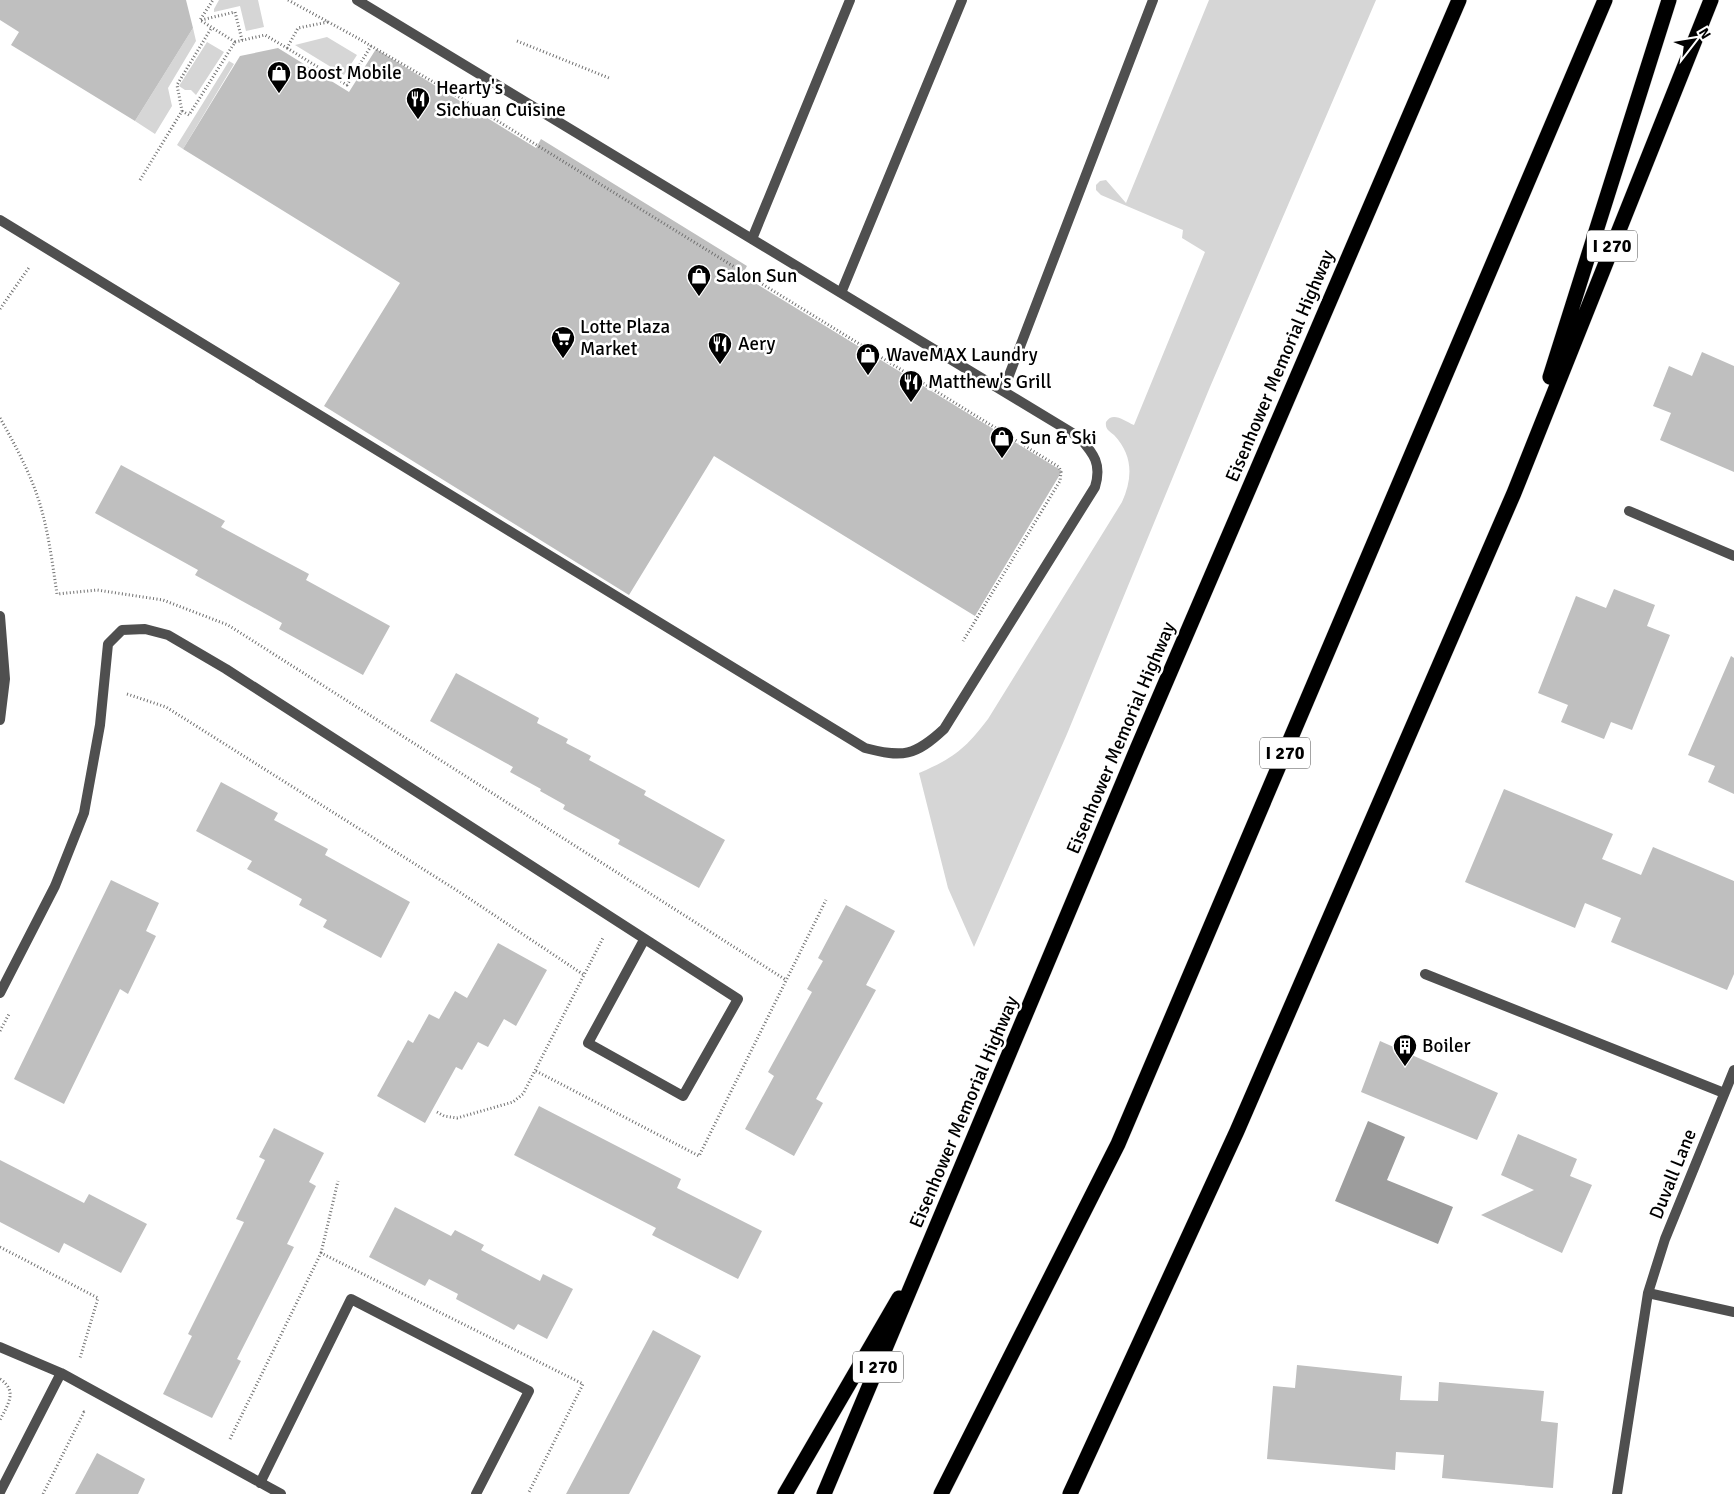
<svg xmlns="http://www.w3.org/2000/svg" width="1734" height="1494" font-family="Signika,sans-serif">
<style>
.green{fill:#d6d6d6}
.water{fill:#9d9d9d}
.building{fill:#bfbfbf}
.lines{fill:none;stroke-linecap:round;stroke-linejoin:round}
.highway-casing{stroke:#dbdbdb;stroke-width:16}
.path{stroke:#717171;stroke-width:3;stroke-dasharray:1 2.5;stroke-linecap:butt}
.lane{stroke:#4f4f4f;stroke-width:10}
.street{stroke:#4f4f4f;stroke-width:10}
.highway{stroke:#000;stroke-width:15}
.labels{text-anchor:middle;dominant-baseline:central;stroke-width:5;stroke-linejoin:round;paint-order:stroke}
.shield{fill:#fff;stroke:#4c4c4c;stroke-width:1}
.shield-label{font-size:18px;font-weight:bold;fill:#000}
.poi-label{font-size:19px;fill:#000;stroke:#fff;text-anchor:start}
.street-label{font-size:19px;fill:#000;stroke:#fff}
</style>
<rect width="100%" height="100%" fill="#fff"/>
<!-- green -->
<path class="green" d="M219,0H258L264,27L246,31L240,6L214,12V9Z
M1209,0H1376L1210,387L1067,734L974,947L948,888L919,773C954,758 965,749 988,719L1122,502C1133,478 1133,455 1114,435C1109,431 1105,429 1106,422C1113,411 1124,421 1134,425L1205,252L1182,238L1183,230L1101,195L1096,190V185L1100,181L1106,180L1126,203Z
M193,28L196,41L168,88L172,106L155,134L135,121Z
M327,37L357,55L344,75L295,45Z
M207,42L224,52L196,95L191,90H185L179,86Z
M229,61L234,64L183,149L177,145Z"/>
<!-- water -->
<path class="water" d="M1368,1121L1405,1137L1387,1180L1453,1207L1438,1244L1335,1201Z"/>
<!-- building -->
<path class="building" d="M0,0H186L193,28L135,121L11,45L19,32L0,20Z
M278,48L349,92L376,49L536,148L541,139L747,266L742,275L1062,471L975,616L714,456L629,595L324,406L400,283L183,149L240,56Z
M1702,352L1734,366V472L1660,440L1671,413L1653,406L1669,366L1692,376Z
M121,465L225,521L221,527L309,574L306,580L390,626L363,675L279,629L282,623L195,575L198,570L95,513Z
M1614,589L1655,605L1647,626L1670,635L1632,730L1611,722L1604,739L1561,722L1568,705L1538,693L1576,596L1606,608Z
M1731,656L1734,658V794L1708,782L1715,766L1688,755Z
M456,673L539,718L537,723L568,739L566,743L591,756L589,760L646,791L644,795L725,840L699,888L618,844L620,840L563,809L565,805L540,791L541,789L510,772L513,767L430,721Z
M221,782L278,813L274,820L328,849L325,855L410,902L381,958L323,927L327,920L299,905L302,899L247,869L252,861L196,831Z
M1504,789L1613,834L1602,859L1641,875L1653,847L1734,881V974L1727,990L1611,942L1621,918L1585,903L1575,928L1465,882Z
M111,880L159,903L146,931L156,936L128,994L120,989L64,1104L14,1079Z
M846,905L895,931L866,985L876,990L816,1099L823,1103L794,1156L745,1129L774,1076L768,1072L812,992L807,989L823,961L818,958Z
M498,943L547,970L516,1026L504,1019L488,1047L478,1042L462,1070L456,1067L425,1123L377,1096L408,1040L413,1043L429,1014L439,1019L455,991L467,998Z
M1380,1041L1498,1093L1477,1140L1361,1092Z
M539,1106L681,1179L677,1188L762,1231L738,1279L652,1235L656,1228L514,1155Z
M274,1128L324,1153L309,1182L316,1186L287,1244L294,1247L237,1359L241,1361L212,1418L163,1394L192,1336L188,1334L244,1222L236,1219L265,1160L259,1157Z
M1518,1134L1577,1159L1570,1176L1592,1185L1562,1253L1481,1215L1534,1190L1501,1175Z
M0,1160L84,1203L89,1194L147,1224L121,1273L64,1243L59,1253L0,1222Z
M395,1207L451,1236L455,1230L484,1245L481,1250L540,1281L543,1274L573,1289L547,1339L518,1324L514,1330L456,1299L458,1294L429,1279L425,1286L369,1257Z
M653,1330L701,1356L629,1494H566Z
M1297,1365L1402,1376L1400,1400L1438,1401L1439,1382L1544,1391L1541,1421L1558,1423L1553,1488L1442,1478L1444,1455L1396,1452L1395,1470L1267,1459L1273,1386L1295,1388Z
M97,1453L145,1479L138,1494H75Z"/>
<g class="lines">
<!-- highway casing -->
<g class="highway-casing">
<path id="highway" d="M1550,377L1669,0
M785,1494L899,1298
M824,1494L1137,749L1459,0
M941,1494L1118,1144L1605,0
M1070,1494L1237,1131L1514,493L1711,0"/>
</g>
<!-- path -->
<path class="path" d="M288,0L354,36L449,91L1059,467L1061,472L1060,481L963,641
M201,20L235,12L242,40
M517,41L609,78
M235,42L265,35L287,48L298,28L328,22
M287,48L347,85L371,46
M182,111L189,115L235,42L200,20L213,0
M140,180L182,111L177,85L212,27
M0,309L30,266
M0,418C14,443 28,469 37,495C48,527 52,561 57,594L97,590L163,600L228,625L786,980
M127,694L166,707L461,893L584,975
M0,1031L9,1014
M536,1071L699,1156L826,900
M437,1112L444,1116L457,1118L513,1102L523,1094L603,938
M0,1247L98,1298L80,1358
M321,1253L338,1181
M0,1379C18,1391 8,1404 0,1420
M230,1439L321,1253L583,1384L528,1494
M43,1494L84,1412L86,1413"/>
<!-- lane -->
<path class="lane" d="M0,220L865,748C903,758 915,756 944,729L1095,487C1102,464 1094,454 1079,437L357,0
M752,239L850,0
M841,293L962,0
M1003,391L1153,0
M1629,511L1734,556
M1425,974L1724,1093
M0,993L55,886L84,813L100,725L108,644L122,630L145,629L168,635L226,669L738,999L683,1096L588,1043L644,940
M0,1347L61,1373L281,1494
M260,1483L351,1299L529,1391L476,1494
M0,1492L61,1373"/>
<!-- street -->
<path class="street" d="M0,616L5,679L0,720
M1648,1293L1734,1312
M1617,1494L1648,1293L1665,1239L1734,1070"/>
<!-- highway -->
<use href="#highway" class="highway"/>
</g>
<!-- icons -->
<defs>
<g id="shop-pin" transform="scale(1.25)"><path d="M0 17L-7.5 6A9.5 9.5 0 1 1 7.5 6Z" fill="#000" stroke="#fff"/><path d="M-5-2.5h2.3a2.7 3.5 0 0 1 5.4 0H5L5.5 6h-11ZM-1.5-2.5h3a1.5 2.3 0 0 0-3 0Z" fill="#fff"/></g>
<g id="restaurant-pin" transform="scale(1.25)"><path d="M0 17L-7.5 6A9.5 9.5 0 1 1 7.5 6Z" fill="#000" stroke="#fff"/><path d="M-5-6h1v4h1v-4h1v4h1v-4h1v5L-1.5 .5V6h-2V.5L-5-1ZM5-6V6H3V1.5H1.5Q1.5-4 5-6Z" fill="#fff"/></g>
<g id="supermarket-pin" transform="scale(1.25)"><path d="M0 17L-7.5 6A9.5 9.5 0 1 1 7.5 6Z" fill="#000" stroke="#fff"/><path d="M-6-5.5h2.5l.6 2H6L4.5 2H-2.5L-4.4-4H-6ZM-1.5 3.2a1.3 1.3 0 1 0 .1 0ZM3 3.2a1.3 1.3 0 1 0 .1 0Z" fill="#fff"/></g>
<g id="building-pin" transform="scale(1.25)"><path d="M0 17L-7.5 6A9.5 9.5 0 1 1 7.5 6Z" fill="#000" stroke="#fff"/><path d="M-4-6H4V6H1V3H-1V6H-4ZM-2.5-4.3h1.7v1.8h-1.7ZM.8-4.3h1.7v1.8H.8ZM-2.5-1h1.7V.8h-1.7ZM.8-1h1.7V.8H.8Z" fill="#fff"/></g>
</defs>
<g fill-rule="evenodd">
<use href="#shop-pin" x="279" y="73"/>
<use href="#restaurant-pin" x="418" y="99"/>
<use href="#shop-pin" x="699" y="276"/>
<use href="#supermarket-pin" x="563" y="338"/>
<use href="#restaurant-pin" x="720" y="344"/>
<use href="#shop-pin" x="868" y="355"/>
<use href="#restaurant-pin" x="911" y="382"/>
<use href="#shop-pin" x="1002" y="438"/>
<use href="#building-pin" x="1405" y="1046"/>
</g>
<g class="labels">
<!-- shield labels -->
<g class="shield">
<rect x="1587" y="230.5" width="50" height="31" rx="4"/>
<rect x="1260" y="737.5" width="50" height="31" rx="4"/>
<rect x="853" y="1351.5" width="50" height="31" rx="4"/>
</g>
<g class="shield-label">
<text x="1612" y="246">I 270</text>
<text x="1285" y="753">I 270</text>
<text x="878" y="1367">I 270</text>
</g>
<!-- poi labels -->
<g class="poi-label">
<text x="296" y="73">Boost Mobile</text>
<text x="436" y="88">Hearty's<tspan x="436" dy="22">Sichuan Cuisine</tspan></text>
<text x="716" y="276">Salon Sun</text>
<text x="580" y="327">Lotte Plaza<tspan x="580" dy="22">Market</tspan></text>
<text x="738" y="344">Aery</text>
<text x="886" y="355">WaveMAX Laundry</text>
<text x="928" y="382">Matthew's Grill</text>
<text x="1020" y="438">Sun &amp; Ski</text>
<text x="1422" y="1046">Boiler</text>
</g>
<!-- street labels -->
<g class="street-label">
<text transform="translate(1280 366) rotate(-67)">Eisenhower Memorial Highway</text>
<text transform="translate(1121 738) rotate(-67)">Eisenhower Memorial Highway</text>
<text transform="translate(964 1112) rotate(-67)">Eisenhower Memorial Highway</text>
<text transform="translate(1673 1174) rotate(-68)">Duvall Lane</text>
</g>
</g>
<!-- north arrow -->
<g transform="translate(1694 40) rotate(59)" stroke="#ffffff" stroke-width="4" paint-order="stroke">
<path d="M0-4L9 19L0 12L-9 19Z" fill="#000000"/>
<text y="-8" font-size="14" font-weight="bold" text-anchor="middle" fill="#000000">N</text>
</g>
</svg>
